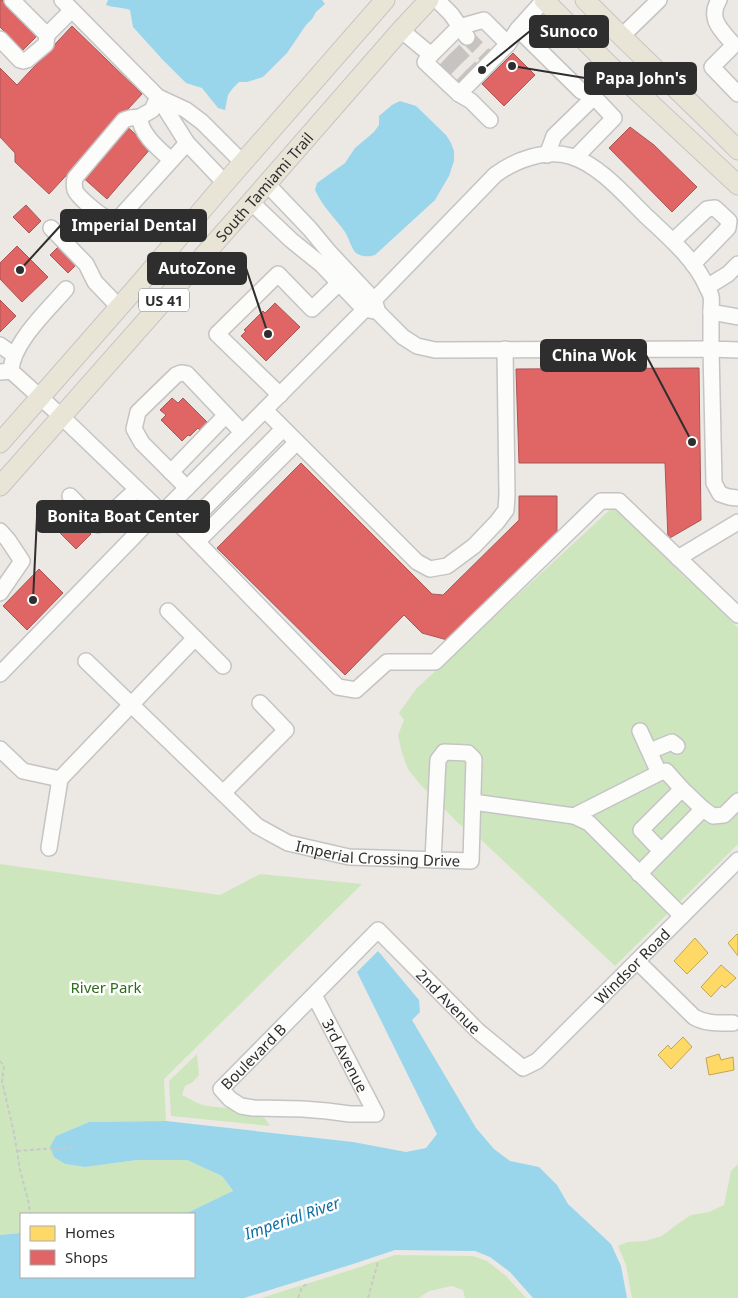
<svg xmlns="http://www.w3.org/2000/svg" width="738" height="1298" font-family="'Noto Sans',sans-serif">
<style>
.green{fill:#cee6be}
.water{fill:#99d6ec}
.homes{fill:#ffd966;stroke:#c0a655}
.shops{fill:#e06666;stroke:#ab5555}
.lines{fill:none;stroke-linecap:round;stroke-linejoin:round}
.minor-tunnel{stroke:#c6c3c0;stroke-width:15;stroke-dasharray:15 8;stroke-linecap:butt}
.minor-casing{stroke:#c5c4c5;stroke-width:18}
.major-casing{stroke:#c6c5c4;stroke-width:21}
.path{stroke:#c9c9c8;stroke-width:2;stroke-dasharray:4 2.5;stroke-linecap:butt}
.minor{stroke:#fcfcfb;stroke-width:15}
.major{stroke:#e8e4d6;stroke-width:19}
.labels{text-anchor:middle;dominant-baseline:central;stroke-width:5;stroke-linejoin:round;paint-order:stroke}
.shield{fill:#fff;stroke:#6d6d6d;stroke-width:1}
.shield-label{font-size:14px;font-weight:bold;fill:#2e2e2e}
.street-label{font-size:15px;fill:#2e2e2e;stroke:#fff}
.park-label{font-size:15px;fill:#2c6e1b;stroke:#fff}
.water-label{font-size:16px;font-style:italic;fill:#0d6fa3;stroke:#fff}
.leader{fill:none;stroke:#2e2e2e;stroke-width:2}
.callout-dot{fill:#2e2e2e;stroke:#fff;stroke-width:2}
.callout{fill:#2e2e2e;stroke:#2e2e2e;stroke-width:2}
.callout-label{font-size:16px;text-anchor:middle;font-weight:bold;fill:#fff}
</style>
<rect width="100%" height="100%" fill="#ece8e4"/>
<!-- green -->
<path class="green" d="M615,505L673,565L688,580L702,591L738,628V844L615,966L477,836L471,833L457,822L419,783L408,769L402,753L398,735L404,720L399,713L416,689Z
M0,864L220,895L260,874L362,884L164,1079L166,1121L89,1122L56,1136L65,1164L85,1167L137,1160H187L222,1176L233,1192L185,1214H21V1233L0,1235Z
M197,1054L199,1075L193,1082L185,1086L182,1095C191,1099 199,1105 208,1106C222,1108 246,1108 259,1114C264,1116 267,1121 270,1126L171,1116L169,1081Z
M738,1164V1298H632L626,1265L618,1246L628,1242L645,1241L662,1236L676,1225L691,1215L709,1212L724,1205L731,1171Z
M395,1255L473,1256L487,1261L506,1276L526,1298H465L463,1290L452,1286L429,1291L419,1298H261L354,1269Z"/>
<!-- water -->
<path class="water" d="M108,0H322L325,4L316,12L312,19L306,25L287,53L263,77L247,82H239L233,88L228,95L225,110L218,108L202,88L186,83L162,59L133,27L130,10C122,7 115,8 106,5Z
M400,101L416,106L446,135L451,143L454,151V161L449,176L435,200L375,255C369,257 362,257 356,253C351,248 349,238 345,232C335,218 322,206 315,190L317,183L345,163L355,148L374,132L379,125V116L392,105Z
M378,951L419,1000L420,1012L412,1020L476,1128L494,1149L510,1161L539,1167L557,1185L568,1204L611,1244L621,1266L627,1298H533L510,1272L490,1257L475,1251L395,1250L353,1264L244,1298H0V1235L21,1233V1277H194V1214H185L233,1191L222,1176L187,1160H137L85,1167L65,1164L54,1157L50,1147L56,1136L89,1122L166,1121L353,1142L406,1152L426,1148L437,1134L357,972Z"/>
<!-- homes -->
<path class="homes" d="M737,934L738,935V956L728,943Z
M695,938L708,953L687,974L674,961Z
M721,965L736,978L725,988L722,985L711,997L701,987Z
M683,1037L692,1047L671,1069L658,1055L668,1045L671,1049Z
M719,1054L721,1060L733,1057L734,1070L709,1075L706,1058Z"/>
<!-- shops -->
<path class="shops" d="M0,0H2L38,35L23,50L0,27Z
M72,26L142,94L49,194L15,162V153L0,137V68L17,85Z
M513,53L535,75L504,106L482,84Z
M124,124L151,148L107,199L80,175Z
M630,127L654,145L697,187L672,212L609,148Z
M26,205L41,221L29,233L13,217Z
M61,244L79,262L68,273L50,255Z
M17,246L48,277L22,302L0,279V263Z
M0,300L16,316L0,332Z
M275,303L300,327L266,361L241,336L246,331L244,330L263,311L265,313Z
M699,368L701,520L668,539L665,463H519L516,369Z
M172,398L178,403L183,398L217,432L209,440L198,428L190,436L188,435L182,441L161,420L166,415L160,410Z
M301,463L432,594L443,595L519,520V496H557V534L451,641L422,633L404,615L345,675L217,548Z
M59,501L91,534L76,549L44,517Z
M39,569L63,593L27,630L3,606Z"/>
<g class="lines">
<!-- minor-tunnel -->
<path class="minor-tunnel" d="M467,37L487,57
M454,50L474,71
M444,60L465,80"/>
<!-- minor casing -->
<g class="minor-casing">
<g id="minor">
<path d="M12,0L47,35"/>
<path d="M62,0L158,97L187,143L225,183"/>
<path d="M437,0L451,14L467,37"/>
<path d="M719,0C707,19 722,31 734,45L712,67L738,94"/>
<path d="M518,29L581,91L596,99L614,118L575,158"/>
<path d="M401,30L431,55L459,27L484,20L508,44L518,29L544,0"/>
<path d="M621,37L659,0"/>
<path d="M0,39L20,60L23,61L27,60L46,44L47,35L72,10"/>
<path d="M431,55L425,62L459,94"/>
<path d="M158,97L186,110L202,122L243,163"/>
<path d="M158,97L152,110L140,117C139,133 160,150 171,160"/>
<path d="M140,117L130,118L124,120L75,178C74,182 74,186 75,190C77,196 98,214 105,217C110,220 115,219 120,217L187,143"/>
<path d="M490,120L471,101L459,94L508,44"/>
<path d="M547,155L554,136L593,98"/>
<path d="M267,184L310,229L329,252L374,300L378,312L403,337L417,346L435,350L711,349L714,483L720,494L729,497L738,498"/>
<path d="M251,202L291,240L322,265L364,309L374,311"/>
<path d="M51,228L86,264L95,282L119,307"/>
<path d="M673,241L707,209L715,208L729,221L728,228L693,264"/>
<path d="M707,287L728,274L738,264"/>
<path d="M711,312L738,317"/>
<path d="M0,345L14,355"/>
<path d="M11,371C12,343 48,310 66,289"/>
<path d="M0,372L11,371L61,416L162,513L374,300L495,175C515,160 545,149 570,156C598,164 624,194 644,214C666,235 693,257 706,285C707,288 710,292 711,296C712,300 711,306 711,311C711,323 711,336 711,349L738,350"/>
<path d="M280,395L217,334L278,274L312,309L339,283"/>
<path d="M265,410L417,562L430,569L447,566L474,546L497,522L506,510L507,495L505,349"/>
<path d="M171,472L226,415"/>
<path d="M187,488L142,443L134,429L138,412L176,375L181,373L187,374L242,432"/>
<path d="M70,496L98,525L137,489"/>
<path d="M165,509L338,687L356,690L387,662H435L601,501H619L738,615"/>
<path d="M184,529L283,429"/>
<path d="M0,531L8,540L22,561L0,593"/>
<path d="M197,542L297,442"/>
<path d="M678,558L738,522"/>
<path d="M195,638L223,666"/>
<path id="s1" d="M86,661L257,826L288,843L349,857L471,861L474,759L468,753L444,752L438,760L433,860"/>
<path d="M0,674L146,524L162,513"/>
<path d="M640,731L659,773"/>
<path d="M0,749L23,771L60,779L49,848"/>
<path d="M650,751L672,742L677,746"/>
<path d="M60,779L195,638L168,611"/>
<path d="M223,793L286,730L260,703"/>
<path d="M473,802L574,816L589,823L682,916"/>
<path d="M703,809L713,816L724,815L738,801"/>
<path d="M574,816L659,773L666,771L682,789L703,809L639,874"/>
<path d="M661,851L641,830L682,789"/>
<path d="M637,961L694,1017C706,1024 719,1023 733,1023"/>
<path id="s2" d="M314,995L376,1114H350L327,1111L303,1109L253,1108L241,1106L230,1099L221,1089L378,930L478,1031L523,1068L537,1061L738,860"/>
</g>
</g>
<!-- major casing -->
<g class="major-casing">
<g id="major">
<path d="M544,0L608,64L738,185"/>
<path d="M585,0C635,51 688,99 738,150"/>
<path d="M0,443L136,288L225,183L385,0"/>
<path id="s3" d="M0,486L251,202L401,30L429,0"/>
</g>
</g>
<!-- path -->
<path class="path" d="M0,1061L4,1066L2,1081L14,1133L20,1170L29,1204L30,1214
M17,1151L72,1147
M298,1298L302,1287L307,1284
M368,1298L378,1262"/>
<!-- minor -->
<use href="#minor" class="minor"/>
<!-- major -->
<use href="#major" class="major"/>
</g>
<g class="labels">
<!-- shield labels -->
<rect class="shield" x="139" y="288.5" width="50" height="23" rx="4"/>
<g class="shield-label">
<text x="164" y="300">US 41</text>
</g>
<!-- street labels -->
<g class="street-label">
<text stroke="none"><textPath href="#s3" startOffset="399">South Tamiami Trail</textPath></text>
<text stroke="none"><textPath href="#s1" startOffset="364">Imperial Crossing Drive</textPath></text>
<text stroke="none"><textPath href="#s2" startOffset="870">Windsor Road</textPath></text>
<text stroke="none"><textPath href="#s2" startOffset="620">2nd Avenue</textPath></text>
<text stroke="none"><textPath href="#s2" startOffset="68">3rd Avenue</textPath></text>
<text stroke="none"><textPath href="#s2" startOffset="342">Boulevard B</textPath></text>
</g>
<!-- park labels -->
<g class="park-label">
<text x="106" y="987">River Park</text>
</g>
<!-- water labels -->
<g class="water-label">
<text transform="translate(292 1218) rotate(-19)">Imperial River</text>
</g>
</g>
<!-- callouts -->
<path class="leader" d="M482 70L530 31M512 66L585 78M20 270L61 225M268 334L246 268M692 442L646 355M33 600L37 517"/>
<g class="callout-dot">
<circle cx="482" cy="70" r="5"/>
<circle cx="512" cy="66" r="5"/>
<circle cx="20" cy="270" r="5"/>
<circle cx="268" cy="334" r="5"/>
<circle cx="692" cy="442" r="5"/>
<circle cx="33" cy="600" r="5"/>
</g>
<g class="callout">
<rect x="530" y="16" width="78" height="31" rx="5"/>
<rect x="585" y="63" width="111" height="31" rx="5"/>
<rect x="61" y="210" width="145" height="31" rx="5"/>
<rect x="148" y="253" width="98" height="31" rx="5"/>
<rect x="541" y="340" width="105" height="31" rx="5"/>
<rect x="37" y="501" width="172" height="31" rx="5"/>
</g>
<g class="callout-label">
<text x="569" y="37">Sunoco</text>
<text x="641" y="84">Papa John's</text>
<text x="134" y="231">Imperial Dental</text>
<text x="197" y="274">AutoZone</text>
<text x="594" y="361">China Wok</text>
<text x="123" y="522">Bonita Boat Center</text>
</g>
<!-- legend -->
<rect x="20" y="1213" width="175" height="65" fill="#ffffff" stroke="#ababab"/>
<rect x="30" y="1226" width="25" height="15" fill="#ffd966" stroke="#ababab"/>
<text x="65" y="1238" font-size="15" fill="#2e2e2e">Homes</text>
<rect x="30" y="1250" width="25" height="15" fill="#e06666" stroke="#ababab"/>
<text x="65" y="1263" font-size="15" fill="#2e2e2e">Shops</text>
</svg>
